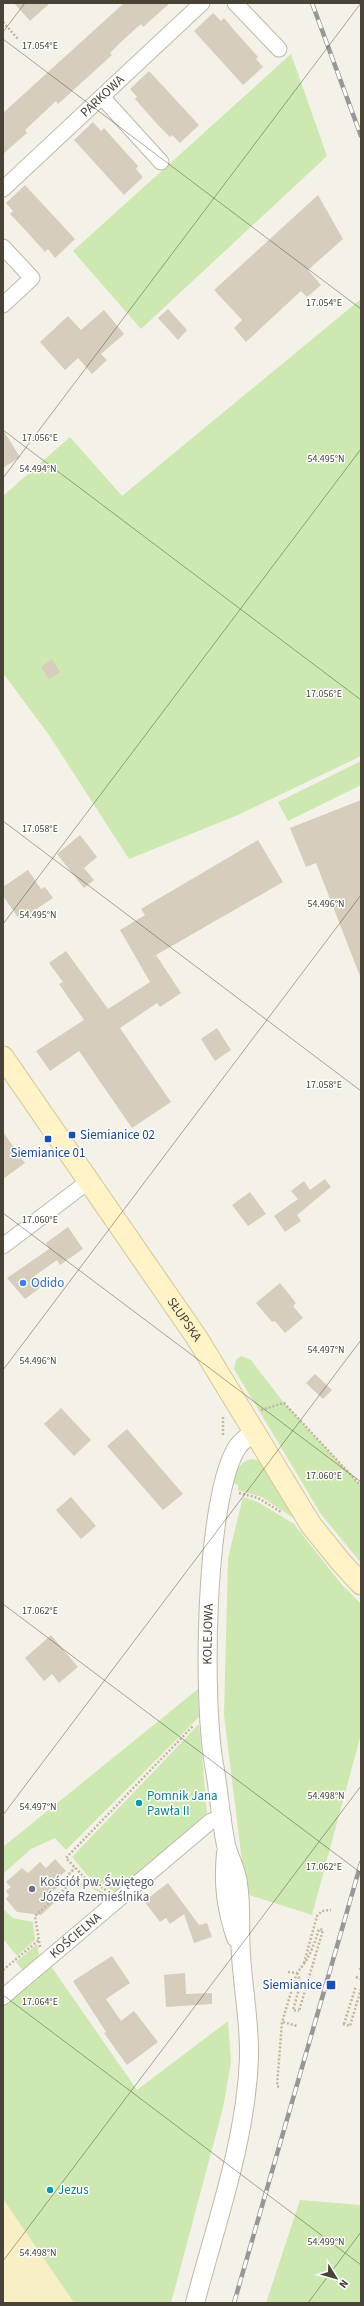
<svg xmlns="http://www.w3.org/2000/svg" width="364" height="2306" font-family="'Source Sans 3',sans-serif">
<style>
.green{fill:#cde8b1}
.sand{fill:#f8efc4}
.building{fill:#d6cdbd}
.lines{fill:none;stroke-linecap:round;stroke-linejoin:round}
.minor-casing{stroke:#c0b9aa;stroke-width:17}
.tertiary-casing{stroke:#c0b9aa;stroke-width:20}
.secondary-casing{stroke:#d4c698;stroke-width:23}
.path{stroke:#c2b69c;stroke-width:2.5;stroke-dasharray:2 2;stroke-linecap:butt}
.minor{stroke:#fff;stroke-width:15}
.tertiary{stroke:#fff;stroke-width:18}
.secondary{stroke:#fff3c7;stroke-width:21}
.rail-casing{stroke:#979797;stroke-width:4.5}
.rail{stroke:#fff;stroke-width:3;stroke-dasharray:9;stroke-linecap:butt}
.ticks{fill:none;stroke:#484237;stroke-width:1;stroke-opacity:0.45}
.transit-dot{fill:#1a4fb4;stroke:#fff;stroke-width:1.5}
.shop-dot{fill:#3f7fe0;stroke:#fff;stroke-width:1.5}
.culture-dot{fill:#0f9aa8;stroke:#fff;stroke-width:1.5}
.worship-dot{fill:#6b7280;stroke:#fff;stroke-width:1.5}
.labels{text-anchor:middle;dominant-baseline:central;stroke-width:3;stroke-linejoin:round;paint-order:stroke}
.street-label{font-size:13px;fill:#484237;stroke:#fff}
.transit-label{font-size:13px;fill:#164399;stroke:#fff;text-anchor:start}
.shop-label{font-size:13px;fill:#366cbe;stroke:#fff;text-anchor:start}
.culture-label{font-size:13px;fill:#0d838f;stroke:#fff;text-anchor:start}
.worship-label{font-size:13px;fill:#5b616d;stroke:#fff;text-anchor:start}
.ticks-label{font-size:10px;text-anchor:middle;fill:#484237;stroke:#fff;stroke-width:3;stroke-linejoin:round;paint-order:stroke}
</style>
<rect width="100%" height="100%" fill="#f4f1e8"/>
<!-- green -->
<path class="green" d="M291,54L327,156L141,329L73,251Z
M361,299V756L238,815L129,859L49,735L3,673V496L70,437L122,496Z
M361,761V785L288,821L278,802Z
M241,1356L251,1360L284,1403L361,1486V1563L321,1514L234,1369L236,1360Z
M251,1459L261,1461L298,1521L262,1497L238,1490V1485L233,1483C236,1472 239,1462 251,1459Z
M243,1497L258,1502L294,1524L342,1585L361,1604V1734L312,1915L246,1894L224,1715L228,1558Z
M198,1689L199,1717L66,1850L55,1838L31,1849L3,1874V1847Z
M199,1724L207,1813L119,1894L88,1876L72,1857Z
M84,1881L113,1898L111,1900L85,1883L78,1889L77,1887Z
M3,1909L13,1918L33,1922L35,1940L17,1956L3,1939Z
M37,1944L40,1960L25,1973L16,1962Z
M48,1962L137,2090L228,2021L231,2062L223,2108L171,2303H74L3,2199V2001Z
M300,2200L361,2205V2303H266Z"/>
<!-- sand -->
<path class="sand" d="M3,2199L74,2303H3Z"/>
<!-- building -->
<path class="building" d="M14,3H50L30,21Z
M124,3H170L143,27L141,24L123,40L110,53L112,55L58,104L56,101L39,117L25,130L27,133L3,154V113Z
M213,13L221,21L224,18L234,30L258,57L256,59L263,67L243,85L194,31Z
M149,71L199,125L180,143L172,135L170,137L157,124L135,99L137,97L130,89Z
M93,122L101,131L104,128L111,136L138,166L136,169L143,177L124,195L74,140Z
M25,185L75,239L55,258L48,249L45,252L28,233L10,214L13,211L6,203Z
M318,195L343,239L308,270L321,285L307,297L301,291L246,342L234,328L242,320L214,290Z
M168,309L187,330L178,340L158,318Z
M104,310L124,334L101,354L107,360L92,374L78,358L65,370L40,342L68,316L81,330Z
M3,430L20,457L3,468Z
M52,659L60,672L49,679L41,667Z
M361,800V976H360L316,863L306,867L290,828Z
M80,835L97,857L84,868L94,880L84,888L57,854Z
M258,840L283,882L156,955L181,993L160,1007L157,1003L120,1028L171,1102L132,1128L79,1051L50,1071L36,1051L84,1020L59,984L63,982L49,963L66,951L108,1009L150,982L120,930L145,915L141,909Z
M28,870L41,889L45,887L53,898L20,920L3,896V887Z
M217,1028L231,1050L215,1061L201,1039Z
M3,1132L25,1163L3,1179Z
M325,1179L331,1187L297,1215L301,1221L285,1232L274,1216L298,1199L291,1191L304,1181L310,1190Z
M250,1192L266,1214L248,1226L232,1205Z
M68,1227L83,1249L60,1265L57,1260L33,1277L40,1288L25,1299L7,1278L49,1249L46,1243Z
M280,1283L296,1303L293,1306L303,1318L285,1333L275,1321L272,1322L256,1303Z
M315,1374L332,1390L323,1399L306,1383Z
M61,1408L91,1440L74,1456L44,1424Z
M127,1429L183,1494L163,1510L107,1446Z
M71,1497L96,1526L81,1539L56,1510Z
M51,1635L78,1667L59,1683L52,1674L44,1681L25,1658Z
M55,1859L66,1871L55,1880L60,1885L48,1896L54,1903L41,1915L17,1912L6,1899L9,1895L6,1891L11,1887L6,1882L22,1868L28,1873L40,1862L46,1868Z
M168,1883L199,1925L207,1923L212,1937L194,1943L184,1914L170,1924L166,1918L160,1922L144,1901Z
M112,1956L130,1983L106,1999L121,2021L134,2011L158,2042L127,2065L104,2033L106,2032L73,1981Z
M185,1973L186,1994L212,1993V2004L166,2007L164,1975Z"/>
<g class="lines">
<!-- minor casing -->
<g class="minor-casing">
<g id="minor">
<path d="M235,3L279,49"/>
<path d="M102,97L161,162"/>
<path id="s1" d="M3,189L202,3"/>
<path d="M3,247L32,278L3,305"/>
<path d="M3,1246L89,1181"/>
<path id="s2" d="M3,1997L211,1821L223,1817"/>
</g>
</g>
<!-- tertiary casing -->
<g class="tertiary-casing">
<g id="tertiary">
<path d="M226,1853C223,1885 226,1908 236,1938"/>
<path id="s3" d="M195,2303C216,2223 246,2141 249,2058C250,2023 243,1990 241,1955C239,1931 242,1908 238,1884C237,1870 229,1858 226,1845C221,1820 219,1795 215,1770C202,1707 204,1497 238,1446C243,1440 249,1436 255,1431"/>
</g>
</g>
<!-- secondary casing -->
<g class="secondary-casing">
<g id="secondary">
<path id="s4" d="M3,1057L197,1338L311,1525L340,1561L361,1584"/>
</g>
</g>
<!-- path -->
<path class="path" d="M3,22L18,39
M261,1410L284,1403L361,1486
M223,1417V1436
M239,1493L258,1498L281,1512
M106,1890L85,1878L66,1858L193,1726
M40,1947L35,1916L71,1883L66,1877L75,1868
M304,1963L317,1916L322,1911L331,1910
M3,1970L39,1940
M360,1970L361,1967
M288,1972L297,1973C310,1957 313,1948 319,1929L323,1930L299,2011
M297,1973L301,1982L293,2010L299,2011
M356,1977L361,1979
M283,2022L297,2026
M343,2024L350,2026L361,1989
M344,2024L356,1986
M279,2087L277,2086L282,2022L297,1973"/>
<!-- minor -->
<use href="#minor" class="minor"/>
<!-- tertiary -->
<use href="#tertiary" class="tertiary"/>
<!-- secondary -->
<use href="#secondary" class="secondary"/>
<!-- rail casing -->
<g class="rail-casing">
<path id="rail" d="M312,3L361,136
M234,2303L361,1863"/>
</g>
<!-- rail -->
<use href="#rail" class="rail"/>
</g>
<!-- ticks -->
<path class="ticks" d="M3,32L25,3M3,39L361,309M3,430L361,700M3,478L361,3M3,821L361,1091M3,924L361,449M3,1213L361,1482M3,1370L361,895M3,1604L361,1873M3,1815L361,1340M3,1995L361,2265M3,2261L361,1786M308,2303L361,2232"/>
<!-- markers -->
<g class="transit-dot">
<rect x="68" y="1131" width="8" height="8" rx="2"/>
<rect x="44" y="1135" width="8" height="8" rx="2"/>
<rect x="326" y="1980" width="10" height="10" rx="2"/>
</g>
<circle class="shop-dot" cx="23" cy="1283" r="4"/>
<g class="culture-dot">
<circle cx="139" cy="1803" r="4"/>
<circle cx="50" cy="2190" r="4"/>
</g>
<circle class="worship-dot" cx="32" cy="1889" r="4"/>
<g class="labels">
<!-- street labels -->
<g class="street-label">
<text stroke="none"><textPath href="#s1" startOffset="136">PARKOWA</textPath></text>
<text stroke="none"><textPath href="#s4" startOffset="319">SŁUPSKA</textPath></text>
<text stroke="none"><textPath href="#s3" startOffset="679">KOLEJOWA</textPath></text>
<text stroke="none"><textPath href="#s2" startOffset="95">KOŚCIELNA</textPath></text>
</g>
<!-- transit labels -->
<g class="transit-label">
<text x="80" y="1135">Siemianice 02</text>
<text x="48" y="1153" text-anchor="middle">Siemianice 01</text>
<text x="322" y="1985" text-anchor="end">Siemianice</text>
</g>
<!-- shop labels -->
<g class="shop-label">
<text x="31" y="1283">Odido</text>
</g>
<!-- culture labels -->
<g class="culture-label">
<text x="147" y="1796">Pomnik Jana<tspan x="147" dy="15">Pawła II</tspan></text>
<text x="58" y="2190">Jezus</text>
</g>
<!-- worship labels -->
<g class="worship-label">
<text x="40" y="1882">Kościół pw. Świętego<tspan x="40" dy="15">Józefa Rzemieślnika</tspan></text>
</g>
</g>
<g class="ticks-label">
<text x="40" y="49">17.054°E</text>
<text x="324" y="306">17.054°E</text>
<text x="40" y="441">17.056°E</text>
<text x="326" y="462">54.495°N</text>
<text x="38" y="472">54.494°N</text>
<text x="324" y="697">17.056°E</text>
<text x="40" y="832">17.058°E</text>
<text x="326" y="907">54.496°N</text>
<text x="38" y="918">54.495°N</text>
<text x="324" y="1088">17.058°E</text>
<text x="40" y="1223">17.060°E</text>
<text x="326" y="1353">54.497°N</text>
<text x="38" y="1364">54.496°N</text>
<text x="324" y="1479">17.060°E</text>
<text x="40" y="1614">17.062°E</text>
<text x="326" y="1799">54.498°N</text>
<text x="38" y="1810">54.497°N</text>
<text x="324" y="1870">17.062°E</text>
<text x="40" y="2005">17.064°E</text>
<text x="326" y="2245">54.499°N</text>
<text x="38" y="2256">54.498°N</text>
</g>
<!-- border -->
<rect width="364" height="2306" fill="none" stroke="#484237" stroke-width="8"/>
<!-- north arrow -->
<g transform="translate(336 2278) rotate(127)" stroke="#ffffff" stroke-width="3" paint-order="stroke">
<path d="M0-3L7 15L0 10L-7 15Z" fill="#484237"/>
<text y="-6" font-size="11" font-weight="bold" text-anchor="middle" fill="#484237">N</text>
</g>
</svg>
